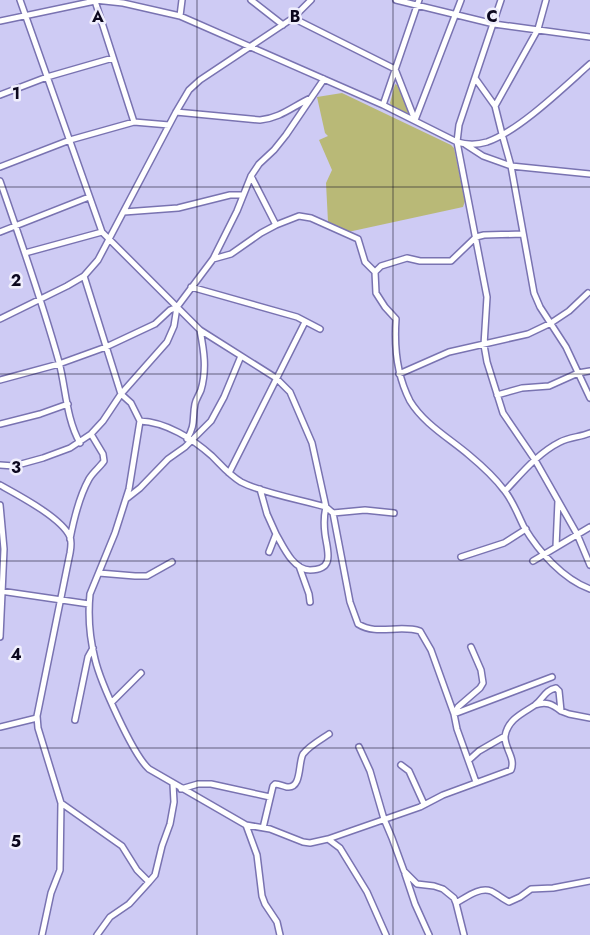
<svg xmlns="http://www.w3.org/2000/svg" width="590" height="935" font-family="Jost,sans-serif">
<style>
.green{fill:#b9b977}
.lines{fill:none;stroke-linecap:round;stroke-linejoin:round}
.minor-casing{stroke:#7973b1;stroke-width:8}
.minor{stroke:#fff;stroke-width:5}
.grid{fill:none;stroke:#0c081e;stroke-width:1;stroke-opacity:0.55}
.grid-label{font-size:16px;text-anchor:middle;font-weight:bold;fill:#0c081e;stroke:#f0effd;stroke-width:5;stroke-linejoin:round;paint-order:stroke}
</style>
<rect width="100%" height="100%" fill="#cecbf4"/>
<!-- green -->
<path class="green" d="M395,84L397,85L410,113L407,114L392,107L390,103Z
M342,93L451,145L454,148L465,201L463,207L348,232L328,222L326,183L332,170L319,140L328,136L325,133L317,97Z"/>
<g class="lines">
<!-- minor casing -->
<g class="minor-casing">
<path id="minor" d="M20,0L102,232L200,330L276,378L290,392L312,443L326,507L333,513L365,510L394,513
M95,0L123,3L180,16L383,105L457,142C467,145 477,145 487,142C519,131 564,87 590,64
M251,0L283,25
M396,0L494,24L590,37
M501,0L459,125L457,142L487,297L484,345L487,362L503,413L535,460L577,534L590,565
M180,16L182,0
M293,18L395,69L415,120
M0,21L95,1L134,122L169,125
M475,78L495,106L502,134L511,166L534,293L540,307L566,347L590,398
M0,95L47,77L113,58
M383,105L419,0
M495,106L538,29L546,0
M176,112L260,120C281,118 293,106 311,98
M415,120L461,0
M466,145L483,156L511,166L590,174
M0,167L70,140L134,122
M251,176L276,225
M0,181C21,241 42,301 59,362C66,389 66,418 80,443
M124,212L178,208L230,195H243
M0,232L89,197
M523,234L484,235L476,237L451,261H420L407,258L381,266L375,272L376,293L385,307L396,319C394,347 397,376 410,401C424,424 449,438 469,455C481,465 495,478 504,490C513,501 518,515 524,527C539,552 563,579 590,589
M25,253L102,232
M213,259L231,254L261,233L276,225L299,216L311,218L358,239L365,262L375,272
M84,276L121,394L131,403L140,421L129,489L115,533L90,594C88,614 90,639 95,659C100,681 133,755 149,769L246,825L270,829L303,842L310,843L328,839L340,848L367,892L386,935
M191,287L297,317L320,329
M0,319L67,286L84,276L98,260L176,112L189,90L200,80L293,18L311,0
M399,374L449,352L528,334L551,323L569,311L588,293
M0,380L59,364L106,347L155,324L170,310L177,307
M497,395L522,388L549,386L578,373L590,371
M140,421C166,422 193,439 212,456C221,465 229,475 241,482C262,493 302,500 326,507C324,515 324,526 325,534C327,550 336,570 310,570C293,570 283,546 276,534
M0,424L40,414L68,404
M187,439C196,424 192,419 195,404C196,399 199,395 201,390C207,369 204,351 200,330
M0,465L14,466L43,458L70,448L91,434L103,421L121,394L167,342L174,326L177,307L213,259L237,211L251,176L259,164L274,150L286,135L324,79
M229,473L305,322
M0,485C18,495 62,518 70,537C72,542 71,547 70,553L37,716L38,728L61,803L122,846L137,870L149,882L129,904L110,917L97,935
M260,489L267,514L276,534L269,552
M505,491C522,473 538,453 560,442C569,437 581,437 590,433
M126,499L140,488L168,459L185,447L211,421L224,397L241,356
M0,505L4,549L0,637
M333,513L350,602L358,624C377,636 399,624 420,631L431,650L454,714L552,677
M70,539C74,518 79,497 89,479C93,472 100,467 104,461L103,454L91,434
M556,547L558,501
M461,557L504,543L526,529
M533,561L590,527
M299,566L309,594L310,602
M99,573L135,576H147L172,562
M0,591L89,604
M471,647L481,670L483,683L480,688L458,707L454,714L457,729L476,782
M112,702L141,673
M535,705C546,701 552,704 561,711
M75,720L88,657L93,648
M0,727L37,718
M359,747L370,771L384,819L392,838L404,871L417,884L434,886L443,889L454,898L456,903L464,935
M469,760L479,751L505,736
M401,765L409,771L424,804
M181,789L198,784H211L270,797
M246,825L257,855L262,896L265,904L277,922L280,935
M263,828L273,786L275,784C279,784 283,786 287,787C302,789 298,763 303,754C309,746 320,740 329,734
M328,839L420,807L443,795L511,770C516,758 504,748 505,736C508,719 523,713 535,705C543,699 545,690 556,688L559,691L561,711L569,714L590,718
M405,874L415,904L429,935
M149,882L155,875L162,846L170,824L174,802L173,784
M456,903C467,897 479,887 491,891C497,894 503,899 509,902L520,897L531,889L553,888L590,881
M42,935L51,893L60,870L61,803"/>
</g>
<!-- minor -->
<use href="#minor" class="minor"/>
</g>
<!-- grid -->
<path class="grid" d="M197,0V935M393,0V935M0,187H590M0,374H590M0,561H590M0,748H590"/>
<g class="grid-label">
<text x="98" y="22">A</text>
<text x="295" y="22">B</text>
<text x="492" y="22">C</text>
<text x="16" y="99">1</text>
<text x="16" y="286">2</text>
<text x="16" y="473">3</text>
<text x="16" y="660">4</text>
<text x="16" y="847">5</text>
</g>
</svg>
